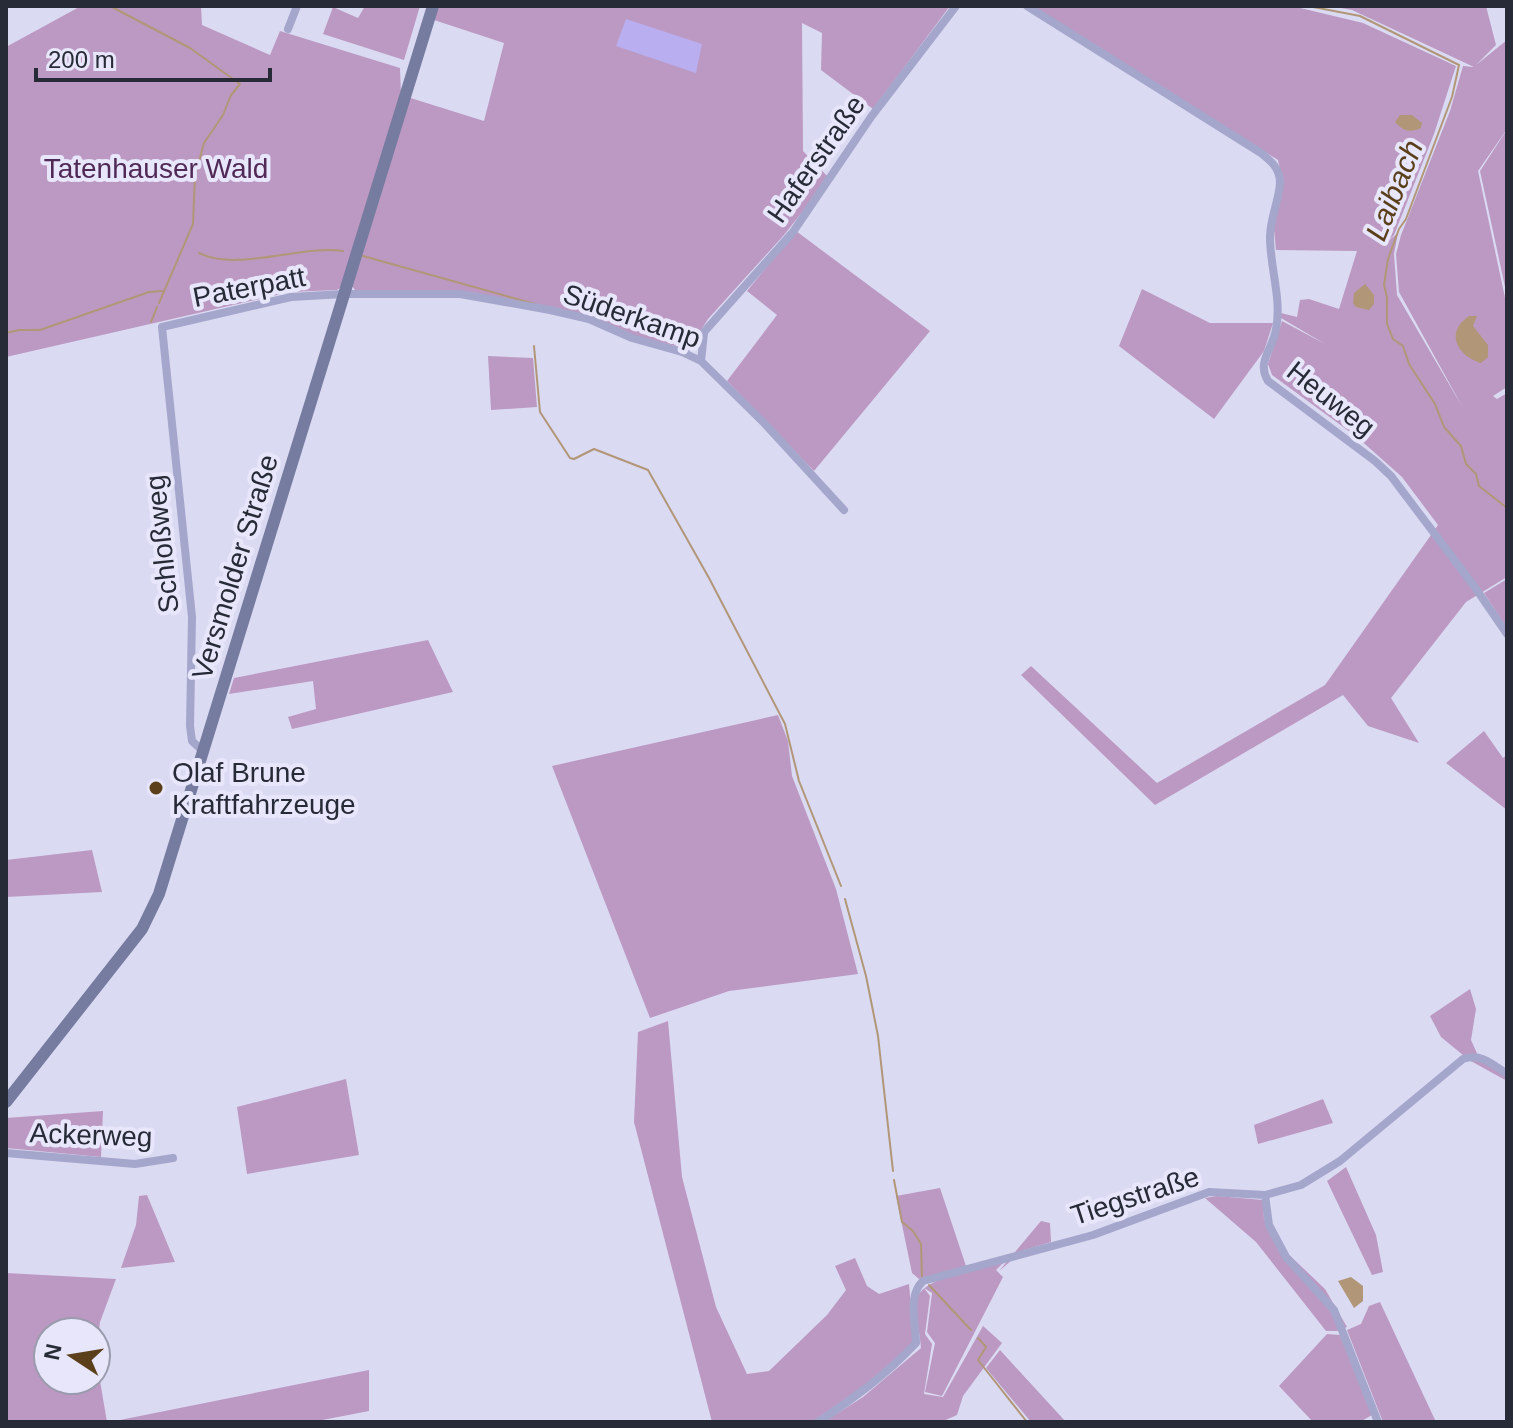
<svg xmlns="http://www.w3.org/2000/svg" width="1513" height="1428" font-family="Helvetica,sans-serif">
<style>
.green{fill:#bc99c2}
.sand{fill:#b9aef0}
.water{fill:#b19777}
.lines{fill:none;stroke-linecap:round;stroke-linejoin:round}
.stream{stroke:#b19777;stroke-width:2}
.minor{stroke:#a5a6cb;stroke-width:8}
.secondary{stroke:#767c9f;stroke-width:12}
.poi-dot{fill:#5a3f1a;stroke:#e7e6fa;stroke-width:3}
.labels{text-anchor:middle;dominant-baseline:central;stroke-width:8;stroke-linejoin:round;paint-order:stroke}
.street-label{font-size:28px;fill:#272a37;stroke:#e7e6fa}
.park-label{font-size:28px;fill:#512956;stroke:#e7e6fa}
.poi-label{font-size:28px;fill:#272a37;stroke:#e7e6fa;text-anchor:start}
.water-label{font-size:30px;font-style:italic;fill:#5a3f1a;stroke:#e7e6fa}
</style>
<rect width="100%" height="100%" fill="#dbdaf3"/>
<!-- green -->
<path class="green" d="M81,6H201L202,25L270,55L280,31L400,68L401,95L484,121L504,43L434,20L438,6H950L873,109L821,70L822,33L802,23L803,151L829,178L784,235L708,319L699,333L679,347L631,335L592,316L460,291L355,290L352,286L342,287L337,290L290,292L6,357V47Z
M365,6H420L404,60L323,34L333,7L358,18Z
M1032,6H1292L1363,23L1456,66L1434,134L1394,235L1387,242L1398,233L1394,254L1397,295L1463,408L1399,292L1396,254L1401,235L1450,111L1463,66L1474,67L1352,10L1330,6H1486L1496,45L1476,65L1507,40V129L1478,171L1507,307V387L1493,396L1497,399L1507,393V577L1466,602L1391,698L1419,743L1368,726L1343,695L1155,805L1021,675L1031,666L1157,783L1325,685L1438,525L1402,477L1357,437L1272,375L1268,364L1282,321L1325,344L1281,318V313L1297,317L1300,300L1309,299L1339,309L1357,251L1276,250L1273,219L1282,179L1278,160Z
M1506,131H1507V296L1480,171Z
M796,231L930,331L814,471L727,381L777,315L747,291Z
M1142,289L1210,323H1273L1264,351L1214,419L1119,346Z
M488,356L533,358L537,407L491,410Z
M1507,579V628L1484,593Z
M428,640L453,692L292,729L288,717L316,709L313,681L229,694L234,678Z
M778,715L788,741L792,776L836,889L858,974L729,991L650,1018L552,766Z
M1484,731L1503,758L1507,755V810L1446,763Z
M92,850L102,892L6,897V860Z
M1470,989L1476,1009L1471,1040L1480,1060L1507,1077V1081L1469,1060L1441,1037L1430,1016Z
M668,1021L682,1177L716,1307L747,1374L769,1371L827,1315L846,1290L835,1266L855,1258L867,1286L879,1294L909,1284L914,1342L890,1368L812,1422H712L634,1122L638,1032Z
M346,1079L359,1155L247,1174L237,1107Z
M1323,1099L1333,1123L1258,1144L1254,1125Z
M103,1111L101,1157L6,1148V1118Z
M1346,1167L1376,1235L1383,1272L1372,1275L1327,1181Z
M940,1188L966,1266L919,1279L912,1273L896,1196Z
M147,1195L175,1262L121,1268L136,1225L139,1196Z
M1217,1196L1263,1200L1264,1219L1284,1250L1325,1289L1347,1327L1337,1331H1326L1256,1242L1205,1198Z
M1041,1221L1050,1223L1051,1242L1024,1250L999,1271Z
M1004,1262L996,1270L1003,1277L942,1396L925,1392L935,1343L927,1332L932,1293L924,1288L930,1296L925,1334L932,1344L924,1394L943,1397L983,1326L1002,1343L963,1396L957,1415L941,1422H824L863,1397L921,1348C920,1333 914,1311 918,1297C924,1277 984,1267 1004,1262Z
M6,1273L116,1279L100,1322L96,1355V1332H48V1380H96V1357L107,1422H6Z
M1380,1302L1436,1422H1383L1347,1330L1361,1324L1369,1306Z
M1327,1334L1340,1335L1372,1415L1360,1422H1313L1279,1386Z
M1000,1350L1066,1422H1031L986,1368Z
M369,1370V1411L312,1422H110Z"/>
<!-- sand -->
<path class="sand" d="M626,19L702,44L696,73L616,46Z"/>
<!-- water -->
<path class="water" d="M1400,115H1412L1422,123L1421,128C1410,133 1403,131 1395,122Z
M1365,284L1374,295V304L1369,310L1356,307L1353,303L1354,293Z
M1469,316H1477L1473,326L1488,345V357L1481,363C1458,356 1444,333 1469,316Z
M1351,1277L1363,1286V1301L1354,1308L1338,1281Z"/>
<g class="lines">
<!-- stream -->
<path class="stream" d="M110,6L190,48L240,84L231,95L223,115L204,143L195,176L193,224L159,303
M1308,6L1360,16L1459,65L1452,97L1406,219L1399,229L1388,259L1384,285L1387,297V324L1393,339L1403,346L1409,364L1435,404L1444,427L1461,446L1466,464L1476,474L1479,486L1507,508
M199,253C236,272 300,245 343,251
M363,256L535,304
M151,322L157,307
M6,333L19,330H40L149,292L162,291
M534,346L540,412L570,458L574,459L594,449L648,470L709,578L785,724L799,781L841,886
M845,899L866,976L878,1036L893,1171
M894,1180L902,1222L913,1231L921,1244L922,1277
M929,1285L971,1330
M978,1338L986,1347L978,1360L1027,1422"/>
<!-- minor -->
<path class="minor" d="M1027,6L1261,153C1271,161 1280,168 1280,183C1279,201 1270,218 1270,237C1270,268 1282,299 1276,329C1273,349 1256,362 1268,381L1375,461L1391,476L1474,586L1507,634
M288,29L297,6
M682,352L696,341L793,232L871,117L956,6
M701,361L704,333
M204,752L192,741L190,726L192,617L162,327L291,297L344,294H460L550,310L589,319L632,338L682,352L701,361L765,424L844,510
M6,1153L135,1164L173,1158
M1265,1195L1269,1225L1286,1257L1334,1310L1378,1422
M818,1422C854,1398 886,1375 916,1343C916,1323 907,1296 923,1281L1093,1235L1209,1192L1265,1195L1301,1185L1340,1161L1463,1059C1481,1053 1492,1064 1507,1074"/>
<!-- secondary -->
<path class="secondary" d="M6,1102L142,929L159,894L433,6"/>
</g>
<!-- markers -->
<circle class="poi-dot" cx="156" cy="788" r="8"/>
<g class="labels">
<!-- street labels -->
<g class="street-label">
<text transform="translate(816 159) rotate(-55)">Haferstraße</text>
<text transform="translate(249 287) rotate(-11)">Paterpatt</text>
<text transform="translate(632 316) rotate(19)">Süderkamp</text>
<text transform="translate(1331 399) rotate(38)">Heuweg</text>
<text transform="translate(162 544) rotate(-96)">Schloßweg</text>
<text transform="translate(235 567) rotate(-73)">Versmolder Straße</text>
<text transform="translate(91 1135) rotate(2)">Ackerweg</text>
<text transform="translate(1135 1196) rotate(-18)">Tiegstraße</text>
</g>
<!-- park labels -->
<g class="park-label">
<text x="156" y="168">Tatenhauser Wald</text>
</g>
<!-- poi labels -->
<g class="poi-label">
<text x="172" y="772">Olaf Brune<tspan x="172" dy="32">Kraftfahrzeuge</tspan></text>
</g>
<!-- water labels -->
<g class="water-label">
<text transform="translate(1394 190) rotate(-68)">Laibach</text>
</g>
</g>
<!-- border -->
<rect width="1513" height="1428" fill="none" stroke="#272a37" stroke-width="16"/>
<!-- north arrow -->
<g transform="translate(72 1356) rotate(282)"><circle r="38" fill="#e7e6fa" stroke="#9a9bac" stroke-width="2"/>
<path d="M0-6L14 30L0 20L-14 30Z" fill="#5a3f1a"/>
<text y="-12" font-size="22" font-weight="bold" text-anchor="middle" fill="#272a37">N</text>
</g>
<!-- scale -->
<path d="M36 68v12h234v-12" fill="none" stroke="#272a37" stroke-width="4"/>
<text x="48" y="68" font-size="24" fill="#272a37" stroke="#e7e6fa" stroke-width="6" paint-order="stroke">200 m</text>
</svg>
